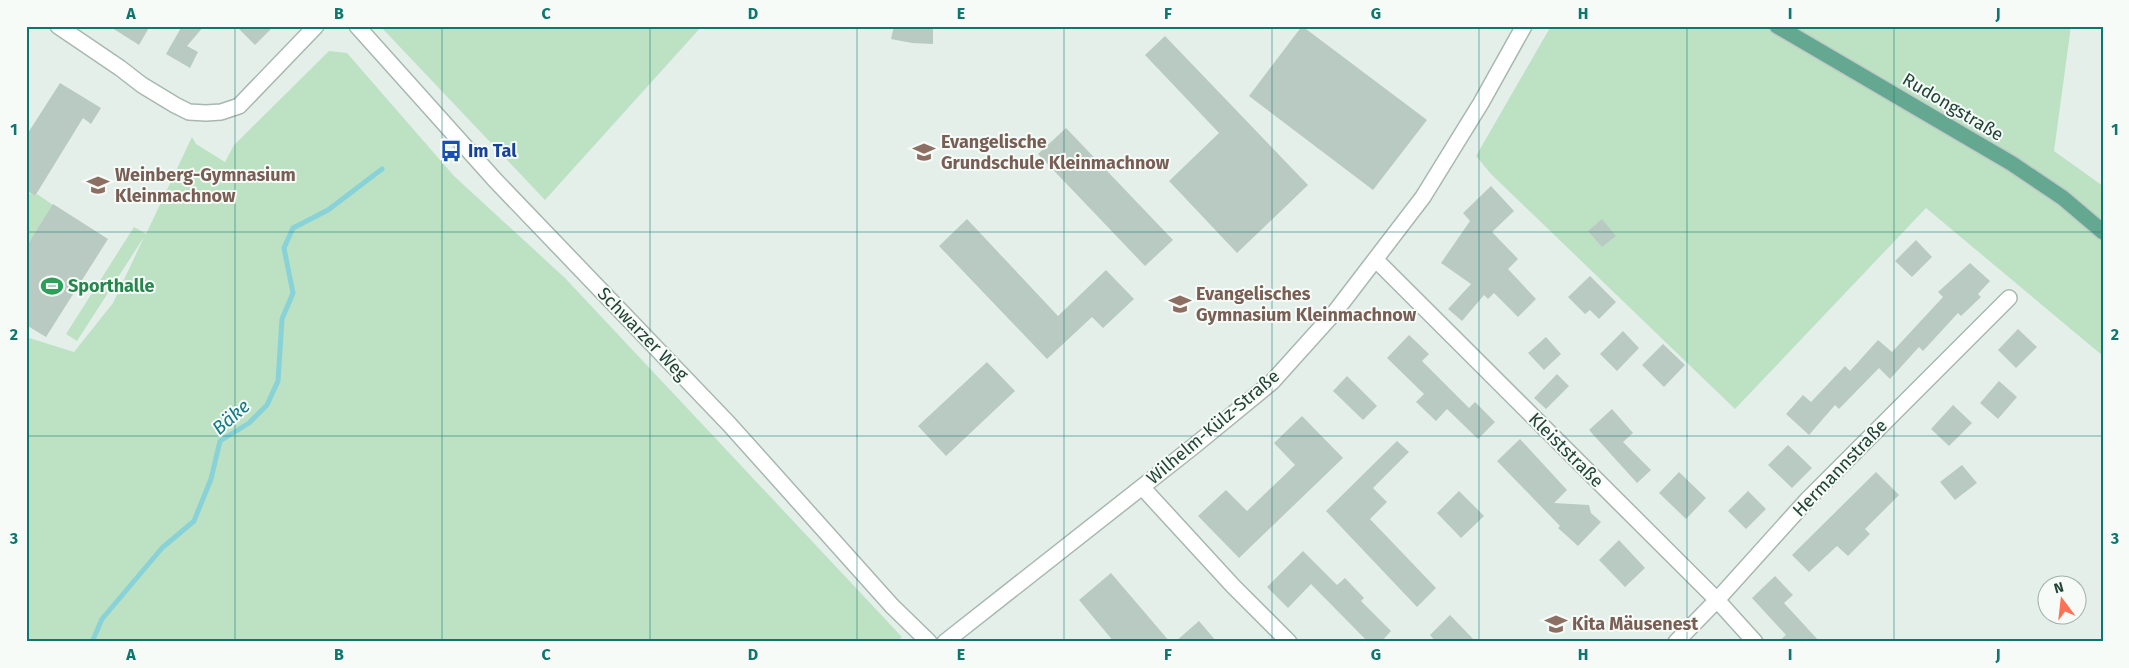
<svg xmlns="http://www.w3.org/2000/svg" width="2129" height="668" font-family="'Fira Sans',sans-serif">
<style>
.green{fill:#bce2c3}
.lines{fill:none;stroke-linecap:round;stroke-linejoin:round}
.stream{stroke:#88d2d8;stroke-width:5}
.building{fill:#b9cac2}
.minor-casing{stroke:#a7b8b1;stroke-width:18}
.major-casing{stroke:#c1cac7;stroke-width:18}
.minor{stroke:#fff;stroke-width:15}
.major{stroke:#65a892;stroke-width:15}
.grid{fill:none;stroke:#0f766e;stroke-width:1;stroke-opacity:0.55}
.labels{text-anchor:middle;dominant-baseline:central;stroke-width:4;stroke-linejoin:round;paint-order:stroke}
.street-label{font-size:18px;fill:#224338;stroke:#f6fbf8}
.education-label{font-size:18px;font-weight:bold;fill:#785e54;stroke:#f6fbf8;text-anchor:start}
.transit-label{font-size:18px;font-weight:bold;fill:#164399;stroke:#f6fbf8;text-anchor:start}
.leisure-label{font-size:18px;font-weight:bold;fill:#27864d;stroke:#f6fbf8;text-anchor:start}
.water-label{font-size:19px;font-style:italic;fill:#157b85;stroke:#f6fbf8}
.neatline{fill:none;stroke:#0f766e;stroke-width:2}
.grid-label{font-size:16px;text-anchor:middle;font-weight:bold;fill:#0f766e}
</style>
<rect width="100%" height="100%" fill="#e5efea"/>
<!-- green -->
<path class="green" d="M380,26H702L545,200Z
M1551,26H2071L2054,151L2103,186V356L1926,208L1735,409L1491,174L1476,156Z
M329,51L347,53L454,176L565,278L902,637L896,642H26V337L74,352L113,303L144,237L77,341L66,334L134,227L146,234L192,137L196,144L225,162L234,145Z
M30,193L35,196L37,194L53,205L26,247V198Z"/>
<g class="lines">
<!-- stream -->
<path class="stream" d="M92,642L102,619L162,548L194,521L211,479L220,441L249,423L267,405L278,381L282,319L293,293L284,248L293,228L328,210L382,169"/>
</g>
<!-- building -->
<path class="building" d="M109,26H150L139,45Z
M182,26H204L187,46L198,52L190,68L166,54Z
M236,26H274L255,45Z
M894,26H933V44L912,43L891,39Z
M1302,26L1427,120L1373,190L1249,96Z
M1165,36L1308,185L1237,253L1169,181L1219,133L1145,55Z
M60,83L101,108L91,124L83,118L35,196L26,190V136Z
M1066,128L1173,240L1145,266L1038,154Z
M1491,186L1514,211L1492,232L1518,259L1508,269L1536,299L1518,317L1494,293L1488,299L1484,295L1462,321L1448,309L1471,284L1441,263L1470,221L1463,213Z
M53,204L108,239L46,337L26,325V247Z
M967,219L1058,316L1106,270L1134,299L1103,328L1092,317L1047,359L939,246Z
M1602,219L1616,236L1602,247L1588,231Z
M1916,240L1932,257L1912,277L1895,261Z
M1970,263L1990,281L1978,294L1981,297L1961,316L1958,313L1923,351L1919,347L1890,379L1879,368L1839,409L1835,405L1809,435L1786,414L1803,395L1811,402L1845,366L1850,371L1878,340L1892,352L1943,297L1938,292Z
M1590,276L1616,302L1599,319L1590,310L1585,314L1568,297Z
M2018,329L2037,347L2016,368L1998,350Z
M1623,331L1639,348L1617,371L1600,354Z
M1409,335L1429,354L1422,361L1469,408L1475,402L1495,422L1478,439L1447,409L1436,421L1416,402L1424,394L1387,358Z
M1546,337L1561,354L1544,370L1528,353Z
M1663,344L1685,365L1664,387L1642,365Z
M987,362L1015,391L946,456L918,426Z
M1557,374L1569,386L1546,409L1534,398Z
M1347,376L1377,406L1363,420L1333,391Z
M1999,381L2017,397L1998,419L1980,403Z
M1953,405L1972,423L1949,446L1931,429Z
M1612,409L1633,433L1623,442L1651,470L1637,483L1589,430Z
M1302,416L1343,458L1239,558L1198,516L1226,490L1247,511L1295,465L1274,443Z
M1520,439L1567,490L1554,503L1589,505L1591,513L1601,522L1578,546L1558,528L1560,526L1497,461Z
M1397,441L1409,452L1373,488L1387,502L1370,519L1436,588L1417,607L1326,511Z
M1788,445L1812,468L1792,488L1768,465Z
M1962,465L1977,483L1955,500L1940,482Z
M1679,472L1706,498L1686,519L1659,493Z
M1876,472L1899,495L1865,529L1870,534L1848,556L1837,546L1809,572L1792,555Z
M1459,491L1484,516L1461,538L1437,513Z
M1748,491L1766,509L1746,529L1728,511Z
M1619,540L1645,568L1625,587L1599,560Z
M1303,551L1337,585L1345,578L1364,598L1361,601L1391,631L1381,642H1368L1311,584L1288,608L1267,587Z
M1111,573L1170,642H1114L1079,600Z
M1775,576L1793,595L1784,603L1820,642H1778L1786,635L1752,598Z
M1450,615L1476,642H1436L1430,635Z
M1199,621L1217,642H1175Z"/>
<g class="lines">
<!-- minor casing -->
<g class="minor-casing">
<path id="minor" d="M58,26L120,68L142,85L175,105L189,112L206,113L221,112L239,106L316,26
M357,26L495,180L729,424L892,606L929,642
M1376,260L1717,600L1755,642
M1142,487L1233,586L1289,642
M945,642L1194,446L1272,382L1335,312L1423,197L1481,103L1524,26
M1676,642L1717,600L1808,499L2009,298"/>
</g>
<!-- major casing -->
<g class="major-casing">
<path id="major" d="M1777,26L2011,163L2063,198L2103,232"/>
</g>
<!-- minor -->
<use href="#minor" class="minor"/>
<!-- major -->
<use href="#major" class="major"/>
</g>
<!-- grid -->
<path class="grid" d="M235,26V642M442,26V642M650,26V642M857,26V642M1064,26V642M1272,26V642M1479,26V642M1687,26V642M1894,26V642M26,232H2103M26,436H2103"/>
<!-- icons -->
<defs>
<g id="bus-bare" transform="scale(1.725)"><path d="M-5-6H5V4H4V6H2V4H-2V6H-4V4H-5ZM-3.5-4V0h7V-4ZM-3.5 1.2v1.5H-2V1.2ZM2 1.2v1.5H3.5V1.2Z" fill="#1a4fb4" stroke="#f6fbf8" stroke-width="2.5" paint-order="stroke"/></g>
<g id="school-bare" transform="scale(1.725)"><path d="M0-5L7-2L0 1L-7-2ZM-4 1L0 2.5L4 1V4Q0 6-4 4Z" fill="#8d6e63" stroke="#f6fbf8" stroke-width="2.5" paint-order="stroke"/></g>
<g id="stadium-bare" transform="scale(1.725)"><path d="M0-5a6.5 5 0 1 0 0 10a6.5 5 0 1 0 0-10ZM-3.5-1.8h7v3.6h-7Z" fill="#2e9e5b" stroke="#f6fbf8" stroke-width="2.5" paint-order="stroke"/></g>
</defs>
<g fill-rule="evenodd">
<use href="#bus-bare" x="451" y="151"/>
<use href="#school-bare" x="924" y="152"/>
<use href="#school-bare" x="98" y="185"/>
<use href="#stadium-bare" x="52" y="286"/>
<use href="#school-bare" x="1180" y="304"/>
<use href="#school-bare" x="1556" y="624"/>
</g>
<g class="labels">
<!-- street labels -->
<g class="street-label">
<text transform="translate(1953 107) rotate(31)">Rudongstraße</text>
<text transform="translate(643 334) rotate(46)">Schwarzer Weg</text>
<text transform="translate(1213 427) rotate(-40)">Wilhelm-Külz-Straße</text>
<text transform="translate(1566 450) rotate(45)">Kleiststraße</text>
<text transform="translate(1840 468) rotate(-46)">Hermannstraße</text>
</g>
<!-- education labels -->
<g class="education-label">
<text x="941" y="142">Evangelische<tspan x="941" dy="21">Grundschule Kleinmachnow</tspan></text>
<text x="115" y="175">Weinberg-Gymnasium<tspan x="115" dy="21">Kleinmachnow</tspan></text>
<text x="1196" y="294">Evangelisches<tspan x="1196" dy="21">Gymnasium Kleinmachnow</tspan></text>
<text x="1572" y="624">Kita Mäusenest</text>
</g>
<!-- transit labels -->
<g class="transit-label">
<text x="468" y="151">Im Tal</text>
</g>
<!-- leisure labels -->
<g class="leisure-label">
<text x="68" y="286">Sporthalle</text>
</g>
<!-- water labels -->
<g class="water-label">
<text transform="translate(231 417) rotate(-41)">Bäke</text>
</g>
</g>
<!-- border -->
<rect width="2129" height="668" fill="none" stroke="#f6fbf8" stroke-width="55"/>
<!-- north arrow -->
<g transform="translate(2062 600) rotate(345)"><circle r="24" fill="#f6fbf8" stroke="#a1b1ab"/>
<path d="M0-4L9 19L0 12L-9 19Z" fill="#fe7154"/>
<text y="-8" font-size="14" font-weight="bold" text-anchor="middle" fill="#224338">N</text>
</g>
<rect x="28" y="28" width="2074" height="612" class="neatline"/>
<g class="grid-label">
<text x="131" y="19">A</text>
<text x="339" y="19">B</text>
<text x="546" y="19">C</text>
<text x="753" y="19">D</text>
<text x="961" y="19">E</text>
<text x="1168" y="19">F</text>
<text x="1376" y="19">G</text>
<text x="1583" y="19">H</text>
<text x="1790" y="19">I</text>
<text x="1998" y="19">J</text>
<text x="14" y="135">1</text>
<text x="2115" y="135">1</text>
<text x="14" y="340">2</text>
<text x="2115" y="340">2</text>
<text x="14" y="544">3</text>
<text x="2115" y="544">3</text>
<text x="131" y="660">A</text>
<text x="339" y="660">B</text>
<text x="546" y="660">C</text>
<text x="753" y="660">D</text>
<text x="961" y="660">E</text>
<text x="1168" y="660">F</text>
<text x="1376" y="660">G</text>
<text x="1583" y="660">H</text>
<text x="1790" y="660">I</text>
<text x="1998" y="660">J</text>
</g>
</svg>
